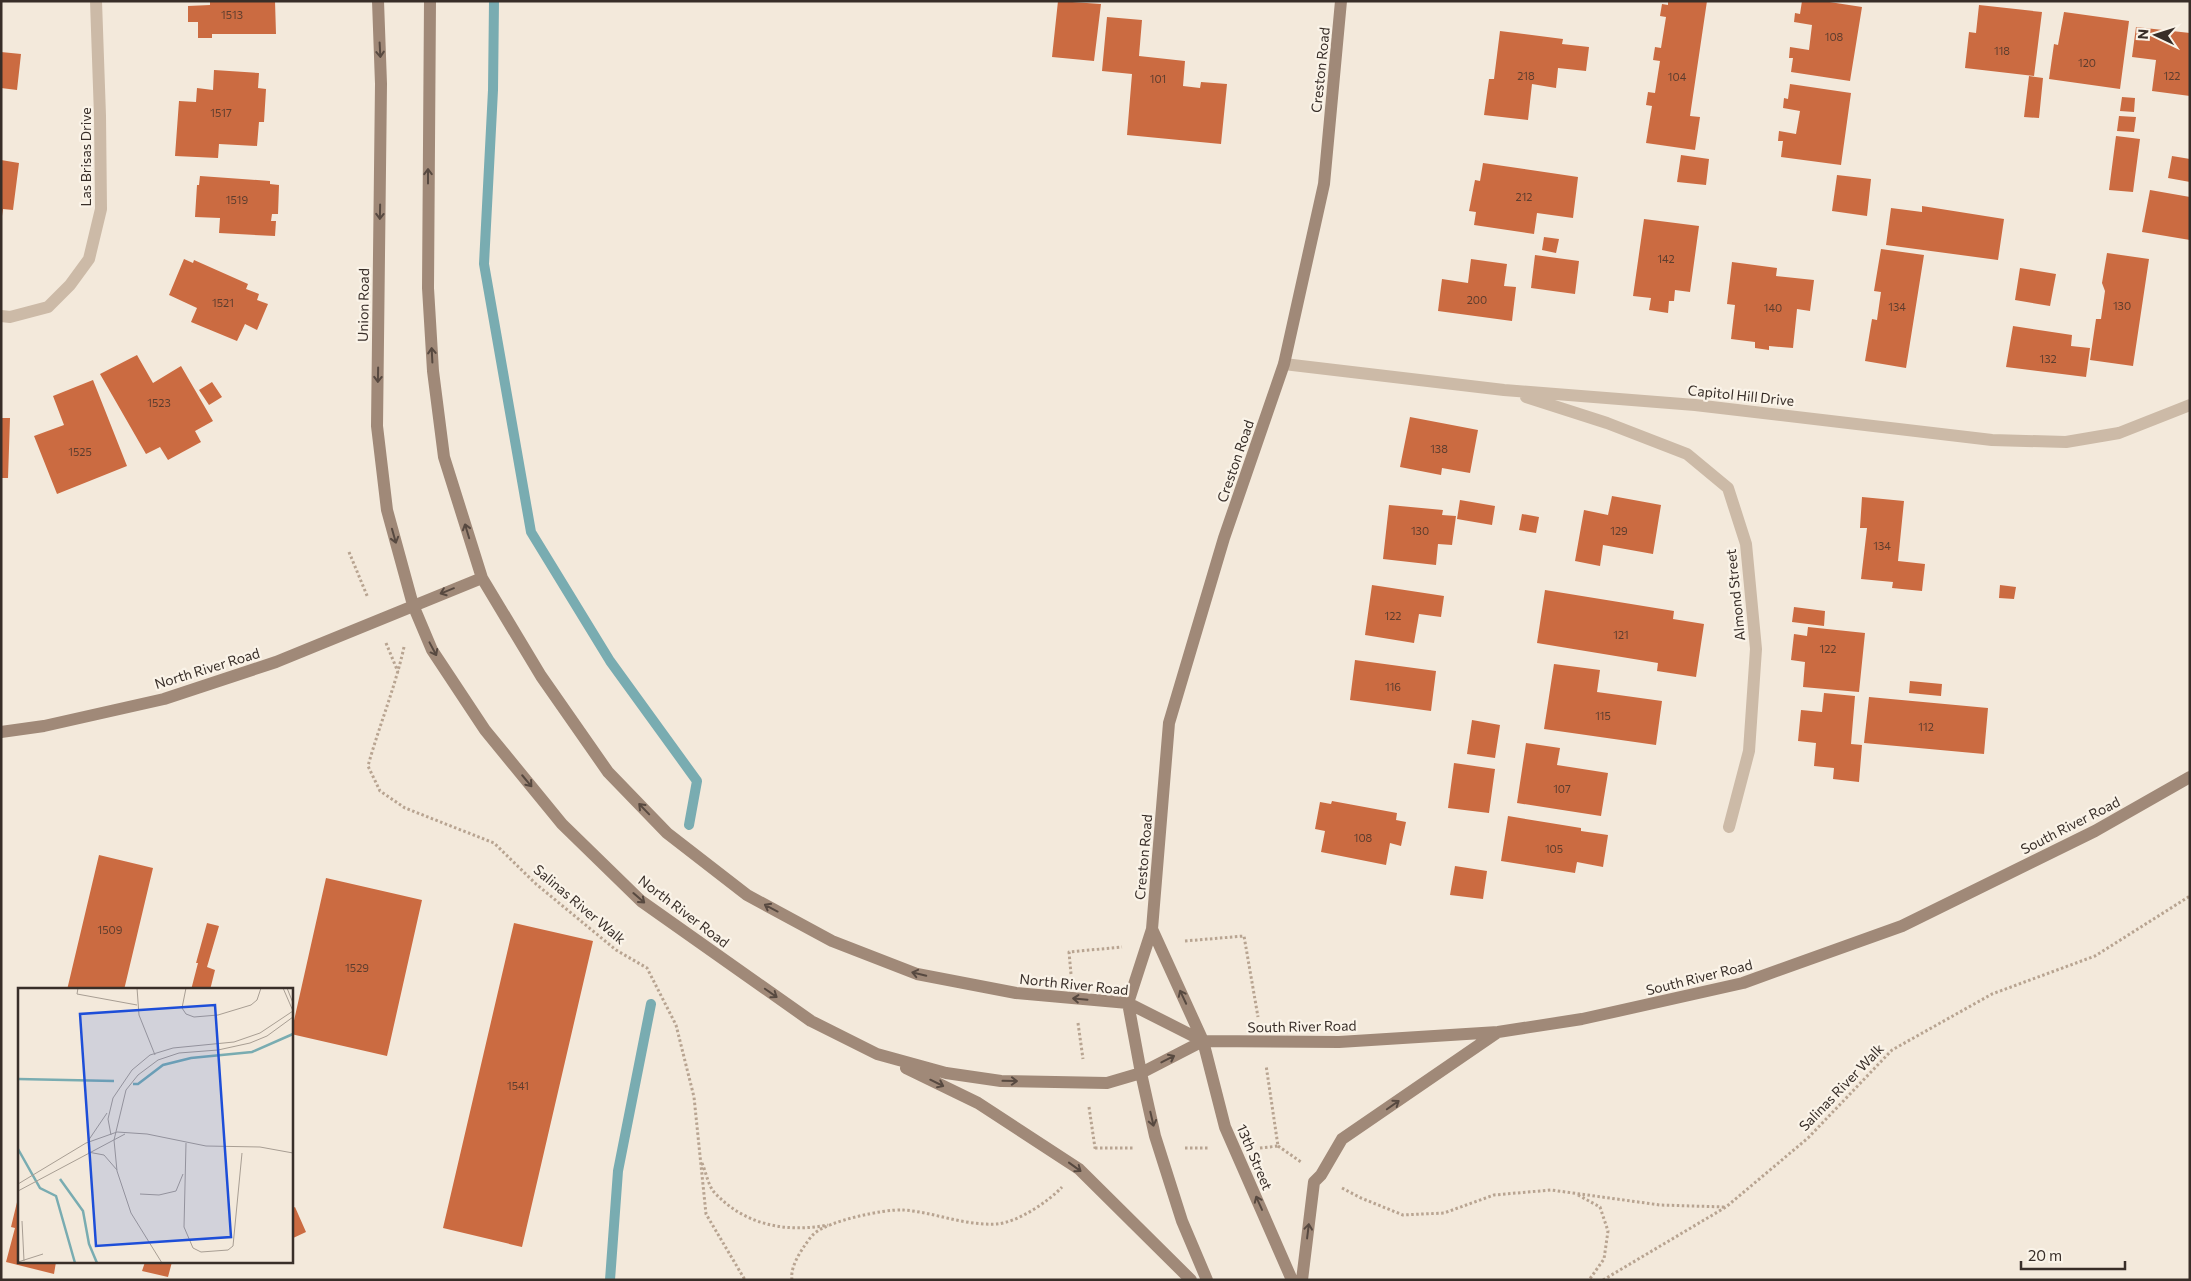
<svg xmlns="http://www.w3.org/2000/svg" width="2191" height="1281" font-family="Commissioner,sans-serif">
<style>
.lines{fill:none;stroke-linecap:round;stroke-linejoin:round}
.stream{stroke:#79acb1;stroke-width:10}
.building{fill:#cb6b41}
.path{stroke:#b8a491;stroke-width:3;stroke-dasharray:2.5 2.5;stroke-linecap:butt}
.minor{stroke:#ccbaa7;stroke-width:12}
.secondary{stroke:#a08978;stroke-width:12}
.oneway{stroke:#574940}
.labels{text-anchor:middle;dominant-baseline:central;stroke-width:4.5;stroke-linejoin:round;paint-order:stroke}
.number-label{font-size:11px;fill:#5d3d2e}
.street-label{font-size:14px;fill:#382e28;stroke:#faf3e8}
.inset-river{fill:none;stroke:#79acb1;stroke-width:2.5}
.inset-road{fill:none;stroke:#a89e93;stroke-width:1}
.view{fill:#1d4ed8;fill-opacity:0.15;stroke:#1d4ed8;stroke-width:2.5}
.inset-edge{fill:none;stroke:#382e28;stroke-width:2.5}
</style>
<rect width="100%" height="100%" fill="#f3e9db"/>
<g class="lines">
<!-- stream -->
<path class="stream" d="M494,1L493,90L484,264L531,532L610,661L697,781L689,825
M610,1280L618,1171L651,1004"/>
</g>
<!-- building -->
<path class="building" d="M210,1H275L276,34H212V38H198V22H188V6L210,5Z
M1058,1L1101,4L1094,61L1052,57Z
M1668,1H1707L1690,116L1700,117L1695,150L1646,143L1652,106L1646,105L1648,92L1655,93L1660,61L1653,60L1655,47L1661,48L1666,17L1660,16L1662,4L1668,5Z
M1802,1H1823L1862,7L1850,81L1791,72L1793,58H1789L1790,47L1809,50L1812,25L1794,22L1795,13L1800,14Z
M1979,5L2042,12L2034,76L1965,68L1969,32L1976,33Z
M2064,12L2129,21L2120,89L2049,79L2054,44L2058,45Z
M1107,17L1142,20L1139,56L1185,61L1183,86L1200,88L1201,82L1227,84L1221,144L1127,135L1132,74L1102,71Z
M2136,27L2190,33V96L2152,91L2156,60L2132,57Z
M1500,31L1563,39L1562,44L1589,47L1586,71L1558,68L1556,88L1532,84L1528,120L1484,115L1489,79H1494Z
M1,52L21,54L17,90L1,88Z
M214,70L259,73L258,88L266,89L264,122H259L257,146L219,144L218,158L175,156L179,101L196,102L197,88L213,90Z
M2029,76L2043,78L2039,118L2024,117Z
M1790,84L1851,93L1841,165L1781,157L1783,141H1778L1779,131L1796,134L1800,111L1783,108L1784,98L1788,99Z
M2122,97L2135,98L2134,112L2120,111Z
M2119,116L2136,117L2134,132L2117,131Z
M2116,136L2140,139L2133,192L2109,190Z
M1681,155L1709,159L1706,185L1677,182Z
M2172,156L2190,159V182L2168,178Z
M1,160L19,163L13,210L3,209L2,216Z
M1483,163L1578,177L1573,218L1537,213L1534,234L1474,225L1476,212L1469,211L1475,180L1480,181Z
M1837,175L1871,179L1867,216L1832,211Z
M200,176L270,181V184L279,185L278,214H272L271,221H276L275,236L219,233L220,218L195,217L197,185H199Z
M2150,190L2190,197V240L2142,232Z
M1922,206L2004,219L1998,260L1886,245L1891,208L1922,212Z
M1644,219L1699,226L1690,292L1675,290L1674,301H1669L1668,313L1649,310L1651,298L1633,296Z
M1544,237L1559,239L1556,253L1542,250Z
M1881,249L1924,255L1906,368L1865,361L1872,319L1877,320L1881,292L1874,291Z
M2107,253L2149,259L2133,366L2090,360L2096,319H2101L2105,291L2102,283Z
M1535,255L1579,261L1575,294L1531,288Z
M184,259L193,263L194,260L248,284L246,289L259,294L257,300L268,304L257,330L245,324L237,341L191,322L197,308L169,295Z
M1471,259L1507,264L1504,286L1516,287L1512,321L1438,311L1442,279L1468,283Z
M1732,262L1777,268L1776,276L1814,280L1810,311L1797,309L1793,348L1769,346V350L1755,348V342L1731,339L1735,305L1727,304Z
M2020,268L2056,274L2050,306L2015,300Z
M2013,326L2072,335L2071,346L2090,348L2086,377L2006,367Z
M137,355L153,383L181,366L213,421L195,431L201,442L168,460L160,447L146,454L100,374Z
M93,380L127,466L57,494L34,436L64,425L53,396Z
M212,382L222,397L209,405L199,390Z
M1410,417L1478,430L1470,473L1442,468L1441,475L1400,467Z
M1,418H10L8,478H1Z
M1612,496L1661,505L1653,554L1603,545L1600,566L1575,561L1584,510L1608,515Z
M1862,497L1904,501L1898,561L1925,564L1922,591L1892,588L1893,582L1861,579L1867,528H1860Z
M1460,500L1495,506L1492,525L1457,519Z
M1389,505L1443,510L1442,515L1456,516L1452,545L1438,544L1436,565L1383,559Z
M1522,514L1539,517L1536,533L1519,530Z
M1372,585L1444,596L1441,617L1419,614L1414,643L1365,635Z
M2000,585L2016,587L2014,599L1999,598Z
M1545,590L1674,611L1673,619L1704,624L1696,677L1657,671L1658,663L1537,643Z
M1794,607L1825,611L1824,626L1792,622Z
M1808,627L1865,633L1859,692L1803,687L1805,662L1791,660L1794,634L1807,636Z
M1355,660L1436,671L1431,711L1350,700Z
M1554,664L1600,670L1597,692L1662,701L1656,745L1544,729Z
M1910,681L1942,684L1941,696L1909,693Z
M1824,693L1855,696L1851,744L1862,745L1859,782L1833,779L1834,768L1814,766L1816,743L1798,741L1801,710L1822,712Z
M1869,697L1988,708L1984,754L1864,743Z
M1472,720L1500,725L1495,758L1467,754Z
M1526,743L1560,748L1557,765L1608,773L1601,816L1517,803Z
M1454,763L1495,769L1489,813L1448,808Z
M1332,801L1397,813L1396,820L1406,822L1401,846L1390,843L1386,865L1321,852L1325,831L1315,829L1320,802L1331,804Z
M1508,816L1581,828V831L1608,835L1603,867L1577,862L1575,873L1501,861Z
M99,855L153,868L124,990H67Z
M1455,866L1487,871L1483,899L1450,895Z
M326,878L422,900L387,1056L291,1034Z
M207,923L219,926L207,967L215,970L210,990H191L198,963H196Z
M514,923L593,941L522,1247L443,1228Z
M18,1198L19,1262H56L54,1274L6,1262L15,1228L11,1227Z
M295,1207L306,1232L291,1239V1209Z
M145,1262H172L168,1277L142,1271Z"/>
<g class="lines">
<!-- path -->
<path class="path" d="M349,552L368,598
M386,643L398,672
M404,647C395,688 379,726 368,766L380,791L405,808L494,843L536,884L616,950L647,968L676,1025L694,1097L706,1214L745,1280
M1185,941L1244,936L1258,1017
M1071,974L1069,952L1122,947
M1078,1023L1083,1059
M1089,1107L1095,1148L1094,1150
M1278,1146L1301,1162
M1095,1148H1133
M1185,1148H1208
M1260,1148L1278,1146L1266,1065
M702,1163C706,1172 708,1185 714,1192C744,1225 786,1233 828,1225
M1342,1188L1361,1198L1403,1215L1444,1213L1494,1195L1551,1190L1660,1205L1725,1207
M1578,1195L1600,1207L1608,1231L1604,1259L1589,1280
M792,1280C790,1268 799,1254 805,1245C808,1241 811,1236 815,1233C829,1221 883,1209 903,1210C934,1212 964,1226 997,1224C1018,1222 1048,1202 1062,1187
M1603,1280L1726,1207L1808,1138L1892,1050L1992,994L2095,956L2190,896"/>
<!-- minor -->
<path class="minor" d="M1,316L10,317L48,307L70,285L89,259L101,209L100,116L96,1
M1284,364L1504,390L1695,405L1992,440L2066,442L2119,433L2190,405
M1526,397L1607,423L1687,454L1728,488L1746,544L1756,649L1749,751L1729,827"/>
<!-- secondary -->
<path class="secondary" d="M378,1L381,84L377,426L387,510L413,605L432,650L485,730L562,824L641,901L811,1021L877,1054L946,1073L1001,1081L1107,1083L1141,1073L1203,1041
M430,1L428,288L433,371L444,457L482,578L541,676L608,772L667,833L747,895L832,941L917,974L1016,993L1128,1003L1203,1041L1339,1042L1498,1032L1582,1019L1743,983L1902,926L2095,831L2190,777
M1,732L44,726L164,699L276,662L482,578
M1152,929L1203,1041L1225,1127L1292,1280
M906,1068L978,1103L1079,1169L1191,1280
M1207,1280L1182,1221L1155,1136L1141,1073L1128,1003L1152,929L1169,723L1224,538L1284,364L1324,184L1341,1
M1302,1280L1314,1182L1321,1175L1342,1139L1498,1032"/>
</g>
<!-- one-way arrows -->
<defs><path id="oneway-shaft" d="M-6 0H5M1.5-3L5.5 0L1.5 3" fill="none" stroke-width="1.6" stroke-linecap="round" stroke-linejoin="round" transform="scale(1.25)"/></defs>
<g class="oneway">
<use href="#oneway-shaft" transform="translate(380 50) rotate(87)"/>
<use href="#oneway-shaft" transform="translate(428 176) rotate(-90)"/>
<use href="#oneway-shaft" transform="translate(380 212) rotate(91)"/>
<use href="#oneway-shaft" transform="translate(432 355) rotate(-93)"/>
<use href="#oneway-shaft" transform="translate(378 375) rotate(91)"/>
<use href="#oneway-shaft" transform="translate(467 531) rotate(-107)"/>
<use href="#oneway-shaft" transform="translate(394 536) rotate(74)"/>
<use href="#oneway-shaft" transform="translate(447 591) rotate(158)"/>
<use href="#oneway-shaft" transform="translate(433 649) rotate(62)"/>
<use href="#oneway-shaft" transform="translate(527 781) rotate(50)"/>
<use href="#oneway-shaft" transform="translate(644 809) rotate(-134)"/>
<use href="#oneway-shaft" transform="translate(639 898) rotate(41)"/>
<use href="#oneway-shaft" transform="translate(771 908) rotate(-152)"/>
<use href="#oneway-shaft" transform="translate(919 974) rotate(-166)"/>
<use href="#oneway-shaft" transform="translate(771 993) rotate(35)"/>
<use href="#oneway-shaft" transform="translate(1183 997) rotate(-115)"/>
<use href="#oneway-shaft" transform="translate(1080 999) rotate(-175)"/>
<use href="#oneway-shaft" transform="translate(1168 1059) rotate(-27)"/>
<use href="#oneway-shaft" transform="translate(1010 1081) rotate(1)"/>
<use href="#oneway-shaft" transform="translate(937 1083) rotate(26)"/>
<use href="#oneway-shaft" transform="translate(1393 1105) rotate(-35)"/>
<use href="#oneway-shaft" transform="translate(1152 1119) rotate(77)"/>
<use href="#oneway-shaft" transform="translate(1075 1167) rotate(36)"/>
<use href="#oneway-shaft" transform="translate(1259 1203) rotate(-114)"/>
<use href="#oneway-shaft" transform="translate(1308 1231) rotate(-83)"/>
</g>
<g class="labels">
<!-- number labels -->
<g class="number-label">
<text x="232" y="14">1513</text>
<text x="1834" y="36">108</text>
<text x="2002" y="50">118</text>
<text x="2087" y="62">120</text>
<text x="1526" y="75">218</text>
<text x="2172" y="75">122</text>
<text x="1677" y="76">104</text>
<text x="1158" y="78">101</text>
<text x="221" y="112">1517</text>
<text x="1524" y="196">212</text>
<text x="237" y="199">1519</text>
<text x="1666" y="258">142</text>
<text x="1477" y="299">200</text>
<text x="223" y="302">1521</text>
<text x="2122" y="305">130</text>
<text x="1897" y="306">134</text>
<text x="1773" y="307">140</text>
<text x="2048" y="358">132</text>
<text x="159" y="402">1523</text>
<text x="1439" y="448">138</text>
<text x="80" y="451">1525</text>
<text x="1420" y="530">130</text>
<text x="1619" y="530">129</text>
<text x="1882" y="545">134</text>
<text x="1393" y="615">122</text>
<text x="1621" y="634">121</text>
<text x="1828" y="648">122</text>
<text x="1393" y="686">116</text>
<text x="1603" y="715">115</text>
<text x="1926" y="726">112</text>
<text x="1562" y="788">107</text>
<text x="1363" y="837">108</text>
<text x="1554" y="848">105</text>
<text x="110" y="929">1509</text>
<text x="357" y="967">1529</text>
<text x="518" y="1085">1541</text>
</g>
<!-- street labels -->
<g class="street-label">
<text transform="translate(1320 70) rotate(-84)">Creston Road</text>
<text transform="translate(85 157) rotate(-90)">Las Brisas Drive</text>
<text transform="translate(363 305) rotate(-89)">Union Road</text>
<text transform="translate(1741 395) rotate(6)">Capitol Hill Drive</text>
<text transform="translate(1235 461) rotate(-71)">Creston Road</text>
<text transform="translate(1735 595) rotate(-96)">Almond Street</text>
<text transform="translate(207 668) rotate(-17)">North River Road</text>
<text transform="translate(2070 825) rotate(-27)">South River Road</text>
<text transform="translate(1143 857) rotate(-85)">Creston Road</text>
<text transform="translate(580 904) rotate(40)">Salinas River Walk</text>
<text transform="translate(684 911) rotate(37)">North River Road</text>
<text transform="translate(1699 977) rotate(-14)">South River Road</text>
<text transform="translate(1074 984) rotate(6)">North River Road</text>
<text transform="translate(1302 1026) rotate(-1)">South River Road</text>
<text transform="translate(1841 1087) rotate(-46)">Salinas River Walk</text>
<text transform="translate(1255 1157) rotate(67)">13th Street</text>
</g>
</g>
<!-- overview -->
<g transform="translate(18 988)">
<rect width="275" height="275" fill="#f3e9db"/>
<path class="inset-river" d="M0,91L96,93M115,96H120L145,77L173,70L234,64L275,46M0,161L22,200L38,208L57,275M42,191L65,223L71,256L79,275"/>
<path class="inset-road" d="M60,0L59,6L119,17M119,0L121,27L137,67M168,0L164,20L168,26L176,29L200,27L233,17L239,12L243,0M265,0L275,23M269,0L275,15M93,147L90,131L95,110L114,82L132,67L155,60L216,54L242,45L275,23M70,153L89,125M168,155L166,239L175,260L183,264L210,262L215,258L224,165M70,164L86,167L99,182M0,196L68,155L99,144L129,146L188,158L242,159L275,165M0,203L107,146M122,206L141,207L158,203L165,186M4,233L6,273M0,274L25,266M144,275L113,225L99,183L96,152L108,102L120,87L140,72L161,65L200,62L232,55L249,48L275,29"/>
<path class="view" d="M197,17L213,249L78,258L62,26Z"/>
<rect width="275" height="275" class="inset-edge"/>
</g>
<!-- border -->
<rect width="2191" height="1281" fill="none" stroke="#382e28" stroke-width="5"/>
<!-- north arrow -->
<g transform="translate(2156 35) rotate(274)" stroke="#faf3e8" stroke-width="4" paint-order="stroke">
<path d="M0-4L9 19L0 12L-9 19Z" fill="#382e28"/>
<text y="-8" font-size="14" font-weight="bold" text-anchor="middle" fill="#382e28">N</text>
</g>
<!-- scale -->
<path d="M2021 1261v8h104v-8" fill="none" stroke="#382e28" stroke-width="2.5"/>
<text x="2028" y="1261" font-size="15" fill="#382e28" stroke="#faf3e8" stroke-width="4" paint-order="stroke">20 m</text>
</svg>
